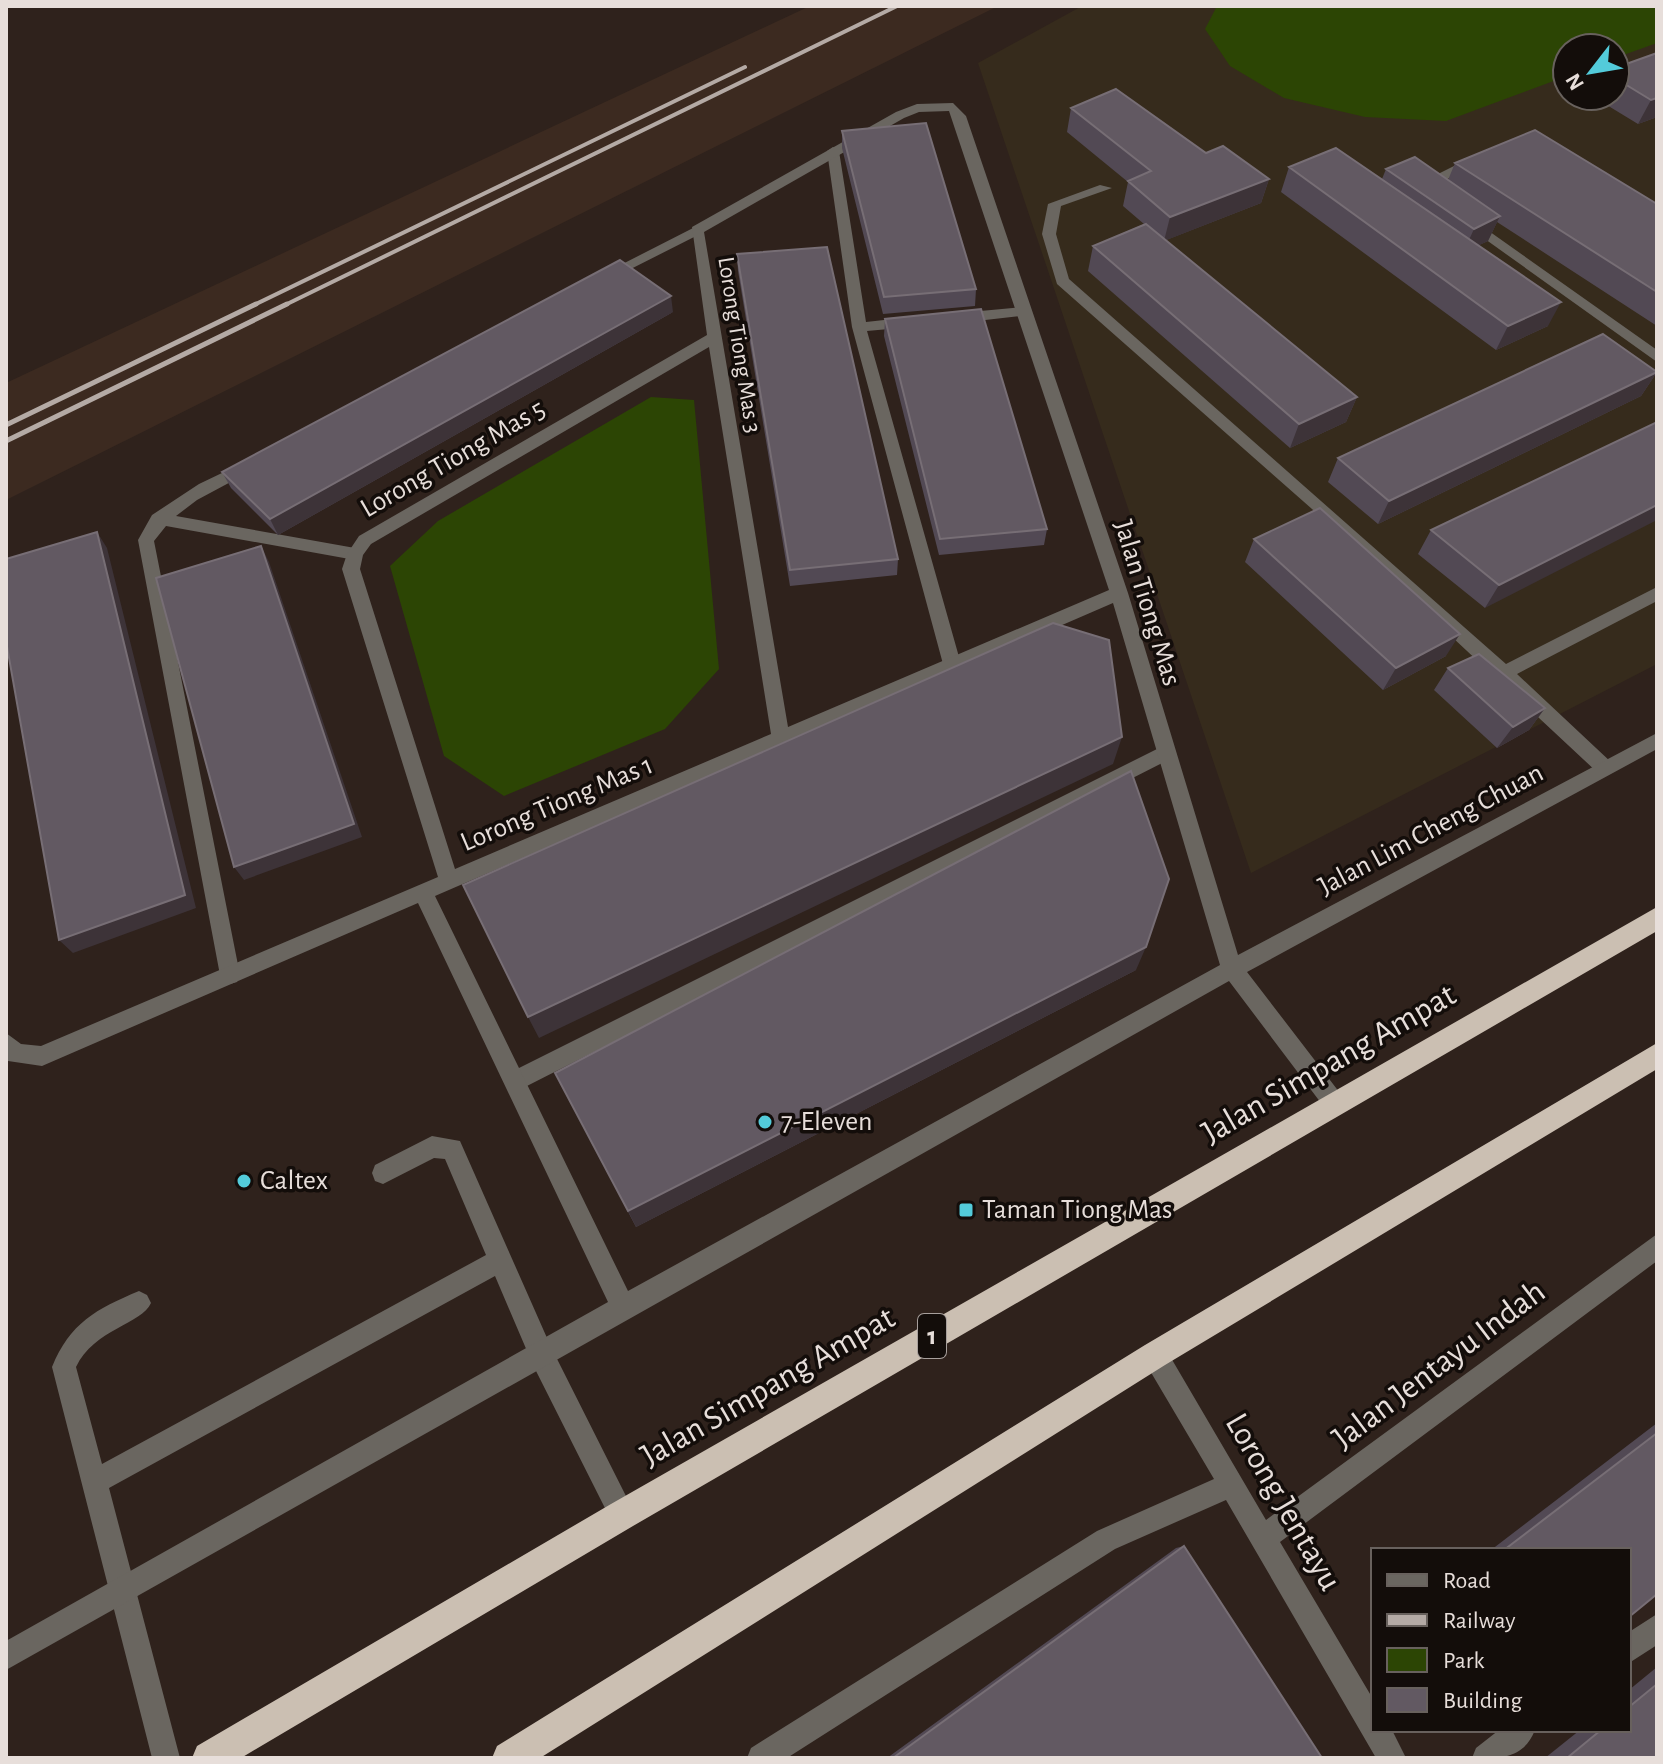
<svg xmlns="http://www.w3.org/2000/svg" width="1663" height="1764" font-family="'Alegreya Sans',sans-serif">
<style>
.built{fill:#3c2a20}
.education{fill:#362b1c;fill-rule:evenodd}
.green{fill:#2c4504}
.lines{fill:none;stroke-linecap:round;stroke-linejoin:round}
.lane{fill:#6a6660;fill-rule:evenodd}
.street{fill:#6a6660;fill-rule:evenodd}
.highway{fill:#cbbfb2;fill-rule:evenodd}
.rail-far1{stroke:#b4aaa5;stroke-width:4}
.rail{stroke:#b4aaa5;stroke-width:5}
.wall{fill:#524954}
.shaded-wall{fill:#3d3338}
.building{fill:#625962;stroke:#776e75;stroke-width:2}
.poi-dot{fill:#53cbda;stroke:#130d0a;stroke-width:3}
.labels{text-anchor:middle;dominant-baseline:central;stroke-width:7;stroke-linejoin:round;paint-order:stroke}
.far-street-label{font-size:24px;fill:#e7deda;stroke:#130d0a}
.shield{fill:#130d0a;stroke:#a79f9c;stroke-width:2}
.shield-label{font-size:26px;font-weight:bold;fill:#e7deda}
.street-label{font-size:28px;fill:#e7deda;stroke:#130d0a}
.poi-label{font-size:28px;fill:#e7deda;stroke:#130d0a;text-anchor:start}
.near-street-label{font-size:34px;fill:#e7deda;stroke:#130d0a}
</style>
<rect width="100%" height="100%" fill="#2f221c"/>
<!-- built -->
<path class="built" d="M810,6H998L6,500V383Z"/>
<!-- education -->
<path class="education" d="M1082,6H1657V664L1251,873L978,63ZM1567,48H1615V96H1567Z"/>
<!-- green -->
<path class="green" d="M1217,6H1657V43L1615,58V48H1567V76L1446,121L1365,117L1284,98L1230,66L1205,29Z
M651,397L694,400L719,669L665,729L504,796L444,756L390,566L438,521Z"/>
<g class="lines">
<!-- lane -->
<path class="lane" d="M833,147L839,151L866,322L911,317L918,322L911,327L867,331L961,664L952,671L943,664L852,327L827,151Z
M1472,157L1484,160L1434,186L1436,195H1426L1420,185L1422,182Z
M1100,185L1112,188L1061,206L1056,234L1069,279L1506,664L1657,587V601L1517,674L1612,763L1614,768L1612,773H1598L1363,554L1057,284L1042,234L1048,204Z
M1469,217L1657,350V362L1464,224L1462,221Z
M697,226L702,227V233L609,280L604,281L597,277Z
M1024,307L1031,312L1029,315L959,323L952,318L959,313Z
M247,461L255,466L253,470L197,500L176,516L355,548L363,554L355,560L166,526L154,541L240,975L237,982L230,984L223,982L220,975L138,540L152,515L199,484Z
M1165,745L1172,748L1174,753L1172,758L523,1088L515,1091L507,1088L504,1081L507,1074Z
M432,1136L460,1141L551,1347L631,1506L635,1515L631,1524L622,1528L613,1524L533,1365L495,1276L109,1488L180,1758H152L52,1367C70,1323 96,1309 139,1291L147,1295L151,1303C142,1324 94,1329 76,1367L102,1464L486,1255L445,1159L434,1158L383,1184L375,1181L372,1173L375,1165Z
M1657,1614V1645L1629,1663V1632Z
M1499,1730H1535C1523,1760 1499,1758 1472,1758L1476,1748Z"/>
<!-- street -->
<path class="street" d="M953,103L966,116L1128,593L1238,955L1657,733V749L1247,972L1343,1097L1346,1104L1343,1111L1335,1114L1327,1111L1229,981L6,1670V1641L608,1302L418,903L42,1066L8,1061L6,1033L21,1044L41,1046L438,877L342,569L347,554L359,536L707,335L692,227L896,112L917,104ZM949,111L1109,590L788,727L704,232L904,118L919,112ZM709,347L771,734L455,869L360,569L363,555L371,544ZM1113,603L1220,965L628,1291L435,896Z
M1657,1234V1261L1280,1542L1373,1699V1730H1392L1406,1758H1376L1226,1500L1115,1549L787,1758H747L751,1748L1097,1531L1214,1479L1146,1364L1143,1355L1146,1346L1155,1343L1164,1346L1266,1520Z"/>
<!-- highway -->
<path class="highway" d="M1657,907V931L633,1526L241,1758H192L197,1746L611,1504Z
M1657,1043V1069L1165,1365L540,1758H492L497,1746L1145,1345Z"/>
<!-- rail-far1 -->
<path class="rail-far1" d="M252,306L745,67
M283,306L897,6"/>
<!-- rail -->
<path class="rail" d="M6,425L256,304
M6,441L287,304"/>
</g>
<!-- wall -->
<path class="wall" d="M1657,53V117L1638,124L1592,96H1615V68Z
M1071,108L1206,153L1269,179L1261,203L1166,240L1357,397L1346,422L1290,448L1088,271L1093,246L1144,224L1123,206L1128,182L1067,132Z
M842,131L976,289L975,306L883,314L842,148Z
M1455,163L1657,204V326L1497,222L1488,241L1479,245L1548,326L1496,350L1281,192L1289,167L1382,179L1386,169L1448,180Z
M737,254L898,559L897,575L790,586L738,271Z
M673,312L278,535L231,488L222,472Z
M885,319L1047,529L1044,545L939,555L884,336Z
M1657,372L1641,396L1378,524L1328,482L1338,458Z
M1657,422L1485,608L1418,554L1431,530Z
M1254,539L1446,656L1383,690L1245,562Z
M1448,668L1545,708L1529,730L1497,748L1434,690Z
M1136,970L636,1227L555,1073Z
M1657,1423V1594L1629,1550H1491Z
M1184,1546L1322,1758H887L1176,1548Z
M1657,1667V1758H1545L1580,1730H1629V1690Z"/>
<!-- shaded-wall -->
<path class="shaded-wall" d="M1657,98V117L1638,124L1651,100Z
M1269,179L1261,203L1164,241L1170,217Z
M1500,216L1488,241L1463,253L1474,229Z
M671,296L673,312L278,535L270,519Z
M1561,302L1548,326L1496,350L1508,326Z
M1657,372L1641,396L1378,524L1389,501Z
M1357,397L1346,422L1290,448L1299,424Z
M1657,505V520L1485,608L1499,585Z
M97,532L107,548L196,908L73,953L59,940Z
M261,546L269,562L362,837L244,880L234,867Z
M1460,634L1446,656L1383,690L1396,668Z
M1545,708L1529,730L1497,748L1513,727Z
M1122,737L1113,764L539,1038L528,1017Z
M1146,947L1136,970L636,1227L628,1211Z"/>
<!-- building -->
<path class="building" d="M1657,53V98L1651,100L1615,78V68Z
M1116,89L1206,153L1223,146L1269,179L1170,217L1128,181L1151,171L1071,108Z
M926,123L976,289L884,297L842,131Z
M1535,130L1657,204V292L1455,163Z
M1336,148L1561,302L1508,326L1289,167Z
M1415,157L1500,216L1474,229L1386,169Z
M1146,224L1357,397L1299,424L1093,246Z
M827,247L898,559L790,570L737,254Z
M620,260L671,296L270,519L222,472Z
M981,309L1047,529L940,539L885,319Z
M1603,334L1657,372L1389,501L1338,458Z
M1657,422V505L1499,585L1431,530Z
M1320,508L1460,634L1396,668L1254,539Z
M97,532L185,895L59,940L6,641V559Z
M261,546L354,824L234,867L156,578Z
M1053,623L1109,640L1122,737L528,1017L463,885Z
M1479,654L1545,708L1513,727L1448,668Z
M1131,771L1169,879L1146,947L628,1211L555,1073Z
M1657,1433V1594L1629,1617V1550H1504Z
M1184,1546L1322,1758H893Z
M1657,1684V1758H1567L1601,1730H1629V1707Z"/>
<!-- markers -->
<g class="poi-dot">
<circle cx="765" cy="1122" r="8"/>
<circle cx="244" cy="1181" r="8"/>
<rect x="958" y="1202" width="16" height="16" rx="4"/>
</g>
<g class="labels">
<!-- far-street labels -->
<g class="far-street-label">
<text transform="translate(739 345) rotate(81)">Lorong Tiong Mas 3</text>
</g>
<!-- shield labels -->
<rect class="shield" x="918" y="1314" width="28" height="44" rx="6"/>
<g class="shield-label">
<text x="932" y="1336">1</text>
</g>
<!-- street labels -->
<g class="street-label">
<text transform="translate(453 459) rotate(-30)">Lorong Tiong Mas 5</text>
<text transform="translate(1147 603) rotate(73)">Jalan Tiong Mas</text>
<text transform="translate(557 804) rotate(-23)">Lorong Tiong Mas 1</text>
<text transform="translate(1431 830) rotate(-28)">Jalan Lim Cheng Chuan</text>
</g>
<!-- poi labels -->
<g class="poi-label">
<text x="781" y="1122">7-Eleven</text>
<text x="260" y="1181">Caltex</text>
<text x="982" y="1210">Taman Tiong Mas</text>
</g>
<!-- near-street labels -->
<g class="near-street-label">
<text transform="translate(1329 1064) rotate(-30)">Jalan Simpang Ampat</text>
<text transform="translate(1439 1365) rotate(-37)">Jalan Jentayu Indah</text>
<text transform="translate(768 1387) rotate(-30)">Jalan Simpang Ampat</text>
<text transform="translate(1283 1502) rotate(60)">Lorong Jentayu</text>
</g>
</g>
<!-- border -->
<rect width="1663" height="1764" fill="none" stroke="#e7deda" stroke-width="16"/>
<!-- legend -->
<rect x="1371" y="1548" width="260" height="184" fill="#130d0a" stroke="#68615d" stroke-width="2"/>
<rect x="1387" y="1574" width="40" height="12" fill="#6a6660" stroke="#68615d" stroke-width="2"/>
<text x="1443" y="1588" font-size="24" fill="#e7deda">Road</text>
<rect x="1387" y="1614" width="40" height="12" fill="#b4aaa5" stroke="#68615d" stroke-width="2"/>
<text x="1443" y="1628" font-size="24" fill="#e7deda">Railway</text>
<rect x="1387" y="1648" width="40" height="24" fill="#2c4504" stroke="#68615d" stroke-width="2"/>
<text x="1443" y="1668" font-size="24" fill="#e7deda">Park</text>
<rect x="1387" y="1688" width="40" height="24" fill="#625962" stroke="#68615d" stroke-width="2"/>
<text x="1443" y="1708" font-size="24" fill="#e7deda">Building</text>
<!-- north arrow -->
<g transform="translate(1591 72) rotate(239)"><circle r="38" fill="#130d0a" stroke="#68615d" stroke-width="2"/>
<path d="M0-6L14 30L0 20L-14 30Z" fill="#53cbda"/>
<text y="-12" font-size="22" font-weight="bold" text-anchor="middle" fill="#e7deda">N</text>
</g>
</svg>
